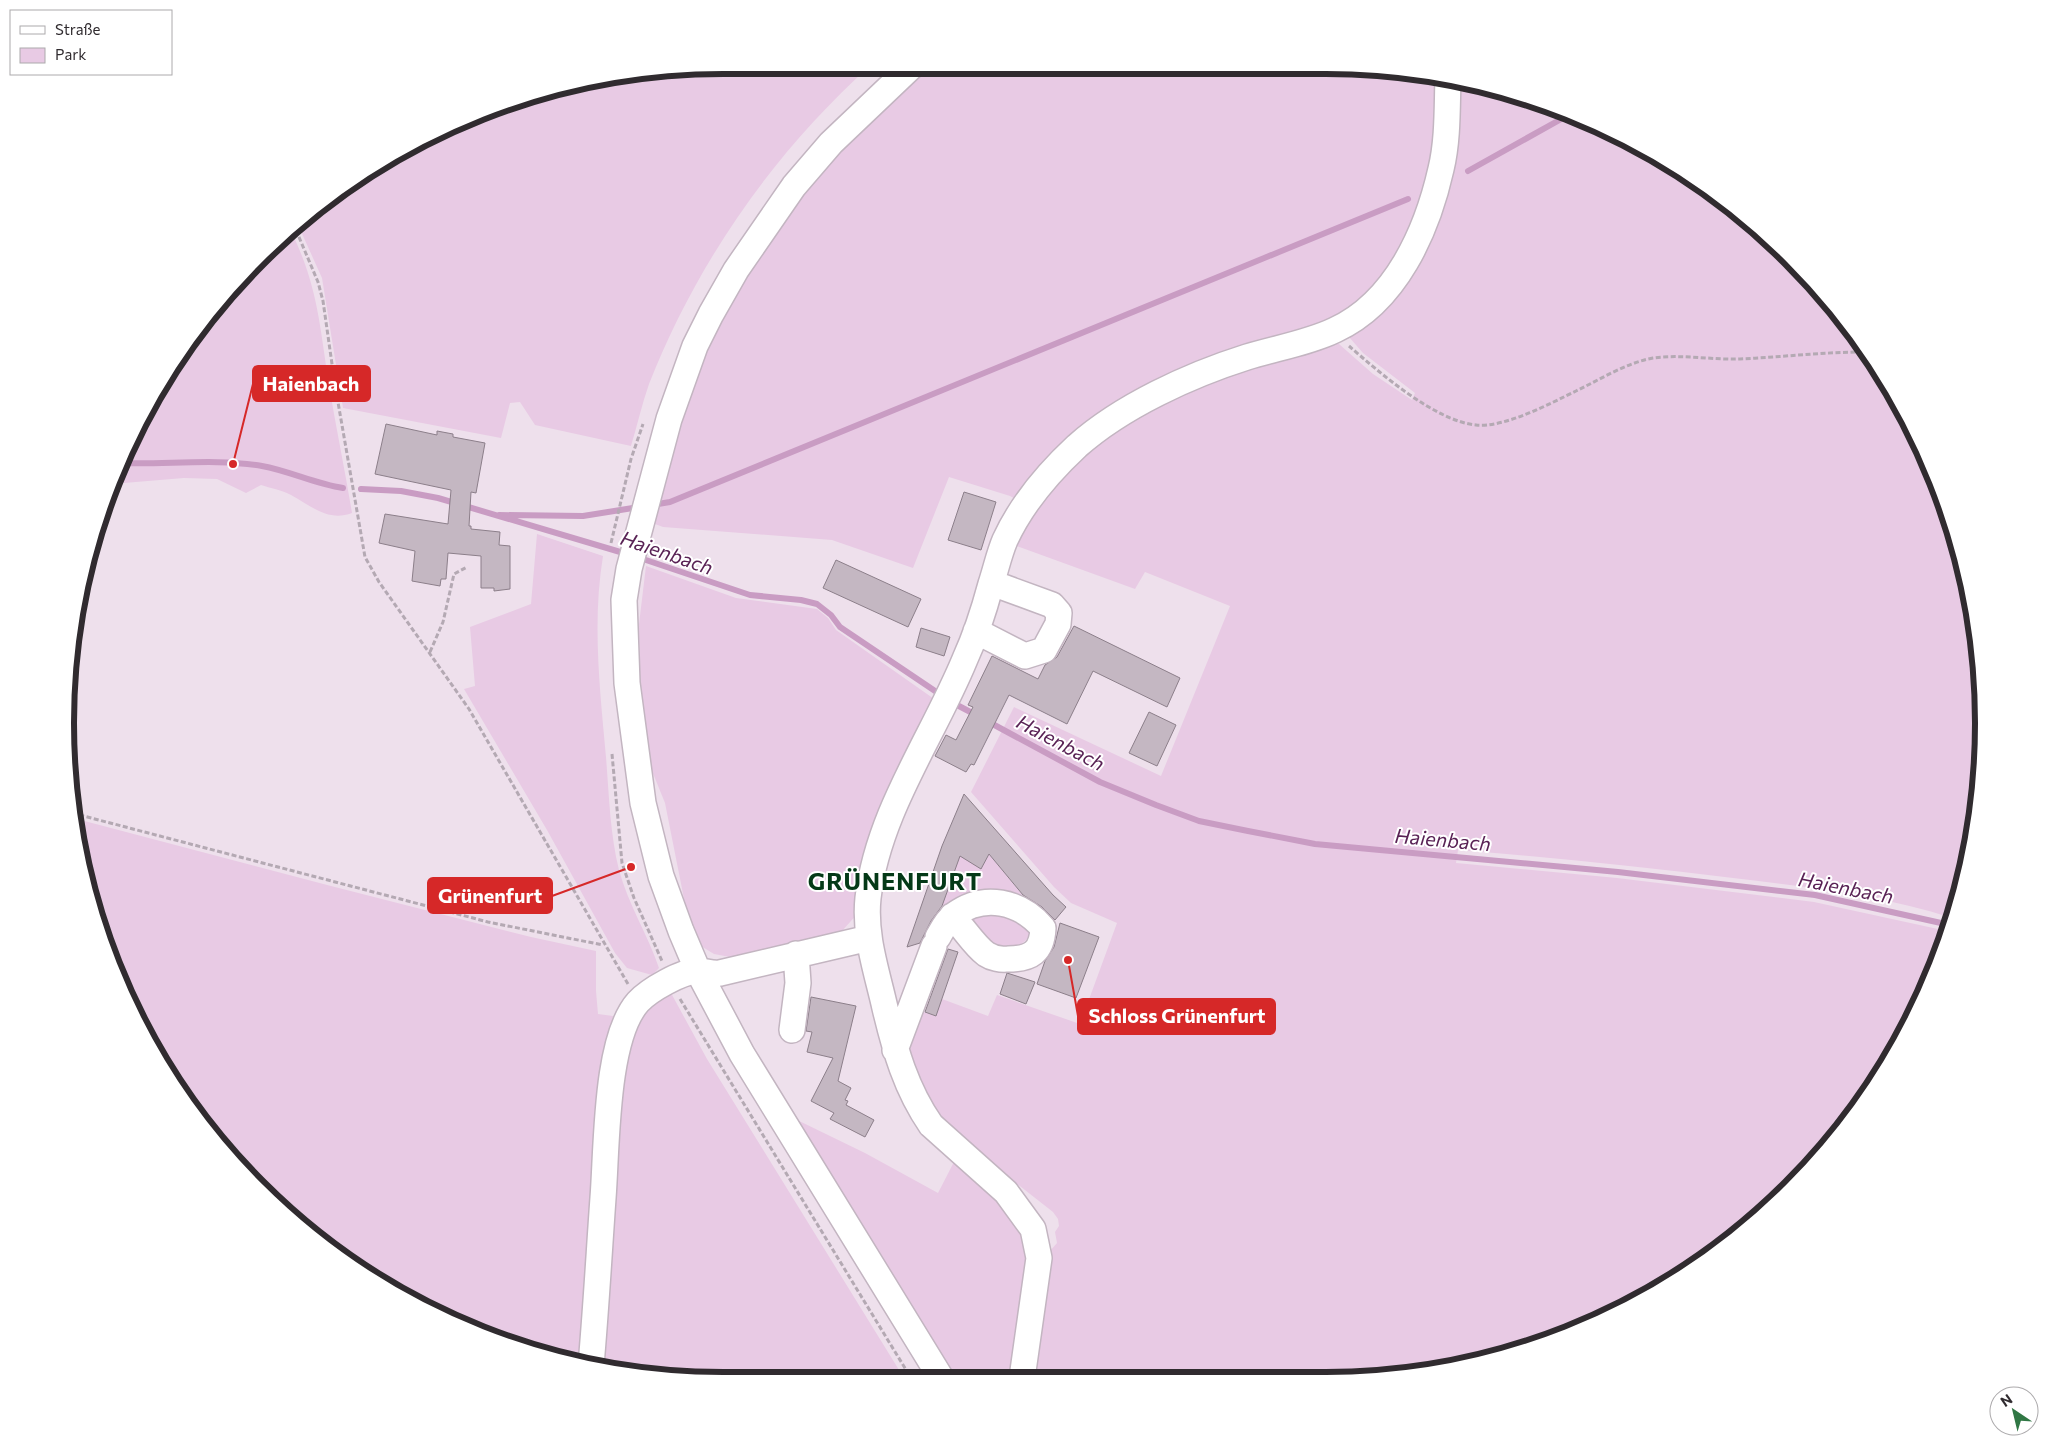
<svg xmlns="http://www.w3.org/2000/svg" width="2049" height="1446" font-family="Commissioner,sans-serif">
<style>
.green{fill:#e8cae4}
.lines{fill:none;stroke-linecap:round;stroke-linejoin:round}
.stream{stroke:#c99cc3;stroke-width:6}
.building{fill:#c4b7c2;stroke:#8c7f8a}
.minor-casing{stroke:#c3b5c1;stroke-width:28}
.path{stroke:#b4a9b3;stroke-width:3;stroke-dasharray:5 2.5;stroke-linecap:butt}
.minor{stroke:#fff;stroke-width:25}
.labels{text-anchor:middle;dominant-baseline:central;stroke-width:4;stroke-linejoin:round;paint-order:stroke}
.water-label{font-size:20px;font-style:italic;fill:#592255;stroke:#fff}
.district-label{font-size:24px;font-weight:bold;letter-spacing:1px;fill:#043917;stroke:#fff}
.rim{fill:none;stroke:#302b2f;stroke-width:6}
.leader{fill:none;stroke:#d62828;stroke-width:2}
.callout-dot{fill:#d62828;stroke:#fff;stroke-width:2}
.callout{fill:#d62828;stroke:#d62828;stroke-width:2}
.callout-label{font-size:20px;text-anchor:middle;font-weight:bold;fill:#fff}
</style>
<rect width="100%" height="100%" fill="#eee0ec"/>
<!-- green -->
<path class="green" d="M723,65H871C774,152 697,262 649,384C642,404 637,426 631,446L535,425L520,402L510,403L501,438L343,408L322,278L299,227L358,176L471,115L552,87Z
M934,65H1326L1441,76L1437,152L1402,254L1356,307L1320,328L1204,362L1019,501L1010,496L949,477L913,568L832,540L663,527L655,524L681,413L706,350L735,292L811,182L860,129Z
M1457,78L1578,115L1655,153L1727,201L1821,289L1896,394L1949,511L1978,637L1983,766L1962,893L1952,918C1882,895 1807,887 1733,878C1642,867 1550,857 1458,850L1456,863L1617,878L1814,902L1947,931L1916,1014L1848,1123L1760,1218L1617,1313L1497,1359L1412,1375L1032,1378L1050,1251L1057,1243L1055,1232L1059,1226L1058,1219L1053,1212L964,1142L930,1108L908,1047L918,1010L936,1016L942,999L988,1016L997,995L1080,1024L1117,923L1071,903L1054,887L971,792L1014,707L1161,776L1230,606L1145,572L1135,589L1011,544L1071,461L1173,394L1325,343L1339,344L1373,374L1412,400L1415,393L1363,353L1349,337L1352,330L1390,300Z
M292,233C318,287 320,328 329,385C336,428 345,470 352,513C328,522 311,506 291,495C282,490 270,488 261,485L246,493L217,479L184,478L112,484L115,471L153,394L228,289Z
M537,534L603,556C592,623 600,690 606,757C609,794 610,834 619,870C628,904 648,935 659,968L652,975L627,968L615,953L547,830L464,689L475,686L470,627L531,604Z
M646,566L736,598L817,609L828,618L836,630L937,701L859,912L842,931L809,941L730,957L714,954L701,946L690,929L665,803L646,756L640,696L639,624Z
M73,818L331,886L531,937L596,951V991L598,1014L613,1016L604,1079L583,1364L553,1359L432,1313L323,1245L228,1157L133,1014L100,934Z
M989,854L1032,907L1000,897L931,935L960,856Z
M975,910L1020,917L1031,933C1024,946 1008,953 993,947C983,943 972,927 964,920Z
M671,993L707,1059L904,1378L680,1380L601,1366L622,1072C634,1034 635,1016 671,993Z
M793,1118L865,1153L938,1193L956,1158L1016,1217L1029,1252L1013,1378H952Z"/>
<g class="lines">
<!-- stream -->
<path class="stream" d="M1468,171L1572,113
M119,463C166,465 215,458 262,466C290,471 315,484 343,488
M361,489L401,491L438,498L627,554
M652,505L670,502L1408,199
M499,515L583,516L639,507
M637,557L750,595L801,600L817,604L831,615L840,627L938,693
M957,705L978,716
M987,721L1100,782L1156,805L1199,821L1248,831L1315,844L1618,872L1815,895L1950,925"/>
</g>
<!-- building -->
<path class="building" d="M386,424L437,435V431L453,434V437L485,443L476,493L471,492L469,526H471V529L500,532L499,545L510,546V589L494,591V588H481V556L448,553L446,579H441L440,586L412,581L415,551L379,543L385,514L448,524L451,490L375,474Z
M964,492L996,502L981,550L948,540Z
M836,560L921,599L908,627L823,588Z
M1074,626L1180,678L1167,707L1093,671L1067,724L1009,695L974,765L971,764L966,772L935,756L946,735L956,740L973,707L968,705L992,656L1038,679L1045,665L1057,657Z
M921,628L950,637L944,656L916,647Z
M1149,712L1176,725L1157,766L1129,753Z
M964,794L1053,895L1066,907L1055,920L1042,907L1023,895L989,854L981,869L960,856L942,906L931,921L920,943L907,947L942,846Z
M1060,923L1099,937L1076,998L1037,984L1045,961L1054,947Z
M948,949L958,952L936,1016L925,1012Z
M1007,973L1035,982L1026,1004L1000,994Z
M811,997L856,1006L838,1081L851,1088L845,1100L848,1101L846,1105L874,1120L865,1137L830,1119L834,1113L811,1101L833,1058L807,1052L812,1032L806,1031Z"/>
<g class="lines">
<!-- minor casing -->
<g class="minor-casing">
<path id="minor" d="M913,65L831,143L794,186L736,270L711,314L695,346L669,419L629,569L624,600L627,683L643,803L661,876L681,931L698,971L742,1054L941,1378
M976,631L1025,656L1044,650L1058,624L1059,613L1052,605L992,583
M938,937C942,930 947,920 954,915C984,893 1020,901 1043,928C1042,952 1031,959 1008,959C1001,960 992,958 986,954C973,944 964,928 952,916
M792,1030L798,983L796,954
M895,1050L934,946
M591,1365C596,1309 599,1254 603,1198C607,1148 605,1039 638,1002C649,990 682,971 698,971C705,971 712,974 720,973L869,938
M1022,1378L1039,1258L1033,1229L1006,1192L931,1125C906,1089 895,1050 885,1008C877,972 864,936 868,898C878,812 933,737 965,659C976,635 984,610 991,584C996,569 999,554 1005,540C1022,503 1048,473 1077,446C1122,406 1190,375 1247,357C1276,348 1308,343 1335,330C1396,302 1427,231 1441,169C1448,140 1447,108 1448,77"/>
</g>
<!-- path -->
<path class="path" d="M296,230L318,282L323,301L335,385L365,557L379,582L469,709L628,984
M1349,346C1380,373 1435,421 1476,425C1505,428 1551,403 1576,391C1601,379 1626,363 1653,358C1681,354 1712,360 1740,359C1782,357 1824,352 1865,352
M611,543L631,459L643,424
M430,652L443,622L454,574L467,567
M612,754L622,863L634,898L662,961
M72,813L488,922L603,945
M625,870L631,867
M680,999L911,1378"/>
<!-- minor -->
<use href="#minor" class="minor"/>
</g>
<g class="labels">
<!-- water labels -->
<g class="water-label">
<text transform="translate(667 552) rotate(19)">Haienbach</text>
<text transform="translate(1061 742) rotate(28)">Haienbach</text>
<text transform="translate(1443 839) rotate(5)">Haienbach</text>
<text transform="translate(1846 887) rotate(11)">Haienbach</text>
</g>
<!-- district labels -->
<g class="district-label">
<text x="895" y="880">GRÜNENFURT</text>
</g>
</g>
<!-- crop -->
<path d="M0 0H2049V1446H0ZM723 74H1326A649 649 0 0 1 1975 723V723A649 649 0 0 1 1326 1372H723A649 649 0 0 1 74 723V723A649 649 0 0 1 723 74Z" fill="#fff" fill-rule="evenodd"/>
<path class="rim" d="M723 74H1326A649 649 0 0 1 1975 723V723A649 649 0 0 1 1326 1372H723A649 649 0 0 1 74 723V723A649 649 0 0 1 723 74Z"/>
<!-- callouts -->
<path class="leader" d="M233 464L253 384M631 867L552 896M1068 960L1078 1016"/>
<g class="callout-dot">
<circle cx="233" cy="464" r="5"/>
<circle cx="631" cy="867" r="5"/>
<circle cx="1068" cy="960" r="5"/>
</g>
<g class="callout">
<rect x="253" y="366" width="117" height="35" rx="5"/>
<rect x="428" y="878" width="124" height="35" rx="5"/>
<rect x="1078" y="999" width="197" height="35" rx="5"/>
</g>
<g class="callout-label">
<text x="311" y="391">Haienbach</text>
<text x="490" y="903">Grünenfurt</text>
<text x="1177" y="1023">Schloss Grünenfurt</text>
</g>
<!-- legend -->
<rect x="10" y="10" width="162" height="65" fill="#ffffff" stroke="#acaaac"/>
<rect x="20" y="26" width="25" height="8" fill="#ffffff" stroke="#acaaac"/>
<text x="55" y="35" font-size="15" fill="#302b2f">Straße</text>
<rect x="20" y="48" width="25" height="15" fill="#e8cae4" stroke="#acaaac"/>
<text x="55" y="60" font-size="15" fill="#302b2f">Park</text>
<!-- north arrow -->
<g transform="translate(2014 1411) rotate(325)"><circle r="24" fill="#ffffff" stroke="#acaaac"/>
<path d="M0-4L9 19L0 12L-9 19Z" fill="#307744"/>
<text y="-8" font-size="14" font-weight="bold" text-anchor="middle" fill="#302b2f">N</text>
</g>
</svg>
